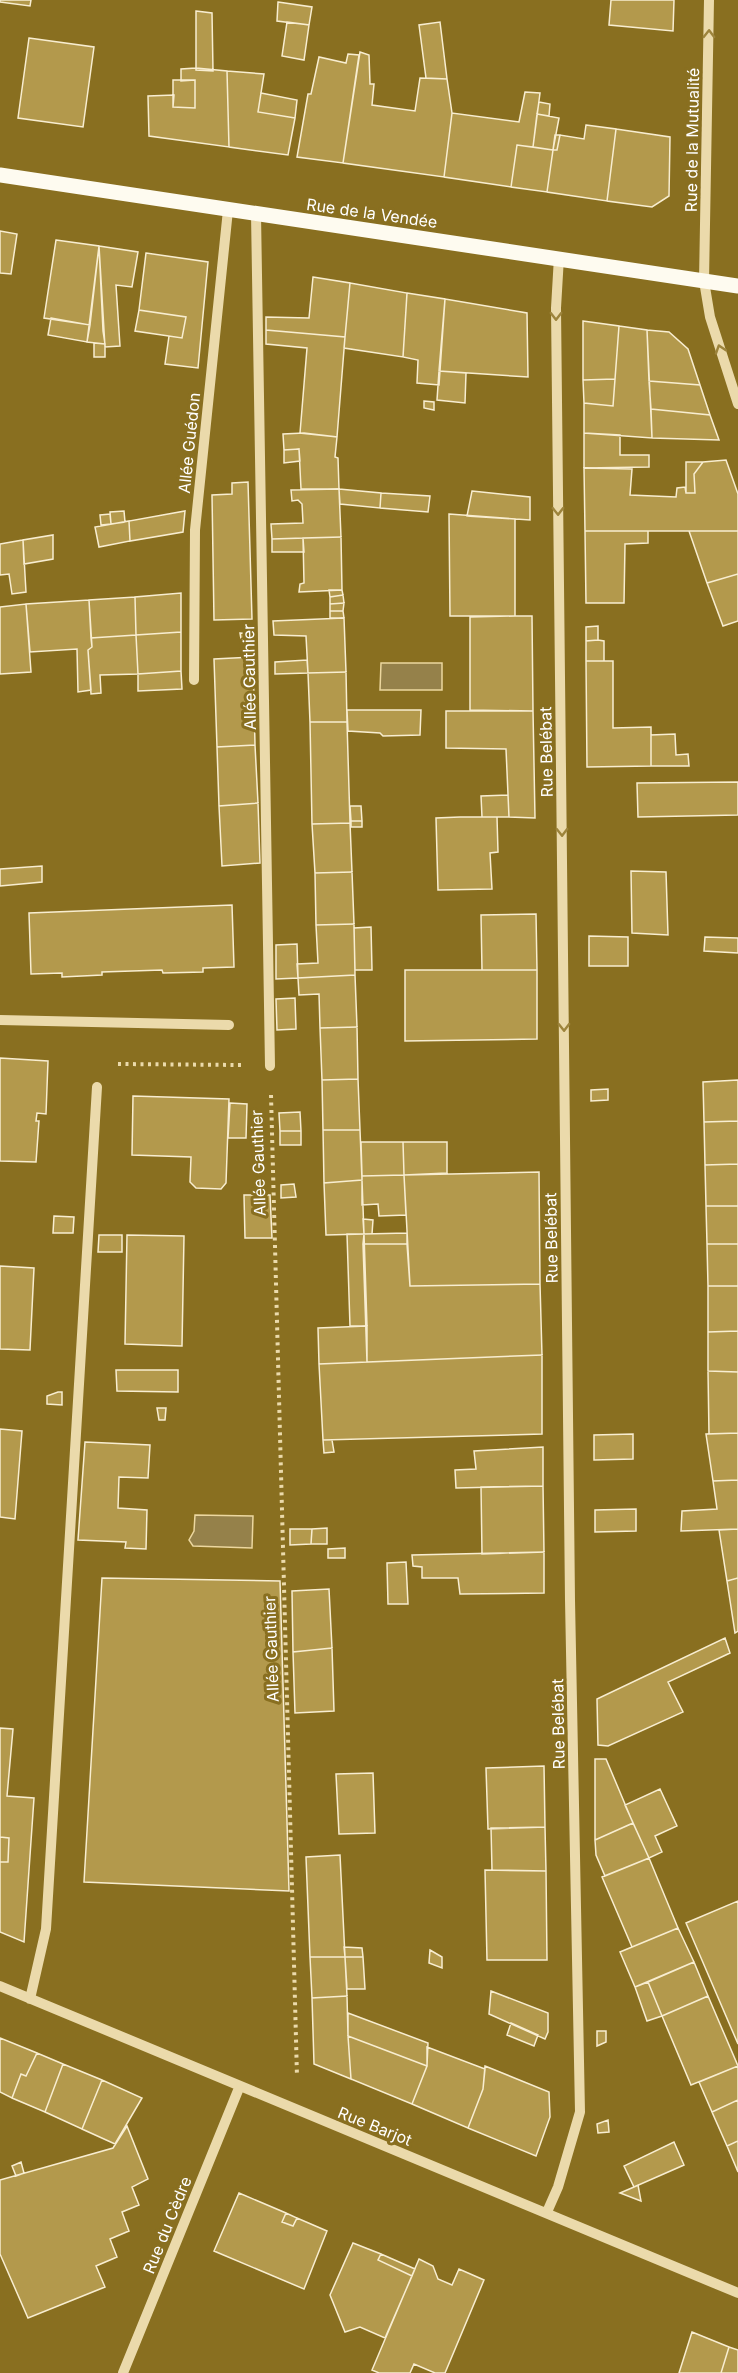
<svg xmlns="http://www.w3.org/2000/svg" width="738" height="2373" font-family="Inter,sans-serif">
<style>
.water{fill:#95814a;stroke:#ecd79f;stroke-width:1.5}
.building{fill:#b3994c;stroke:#f8edd0;stroke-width:1.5}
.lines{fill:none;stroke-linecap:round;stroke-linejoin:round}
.path{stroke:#ebdaab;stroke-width:4;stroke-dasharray:3 4.5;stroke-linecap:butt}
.minor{stroke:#ebdaab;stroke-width:10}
.major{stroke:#fefbf0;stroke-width:15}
.oneway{stroke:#9d843c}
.labels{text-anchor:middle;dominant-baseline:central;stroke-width:6;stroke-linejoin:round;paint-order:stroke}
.street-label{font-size:16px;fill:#fff;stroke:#896f20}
</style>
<rect width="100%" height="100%" fill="#896f20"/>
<!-- water -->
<path class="water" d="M381,663H442V690H380Z
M195,1515L253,1516L252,1548L193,1546L189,1540L194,1531Z"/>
<!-- building -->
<path class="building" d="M0,0H31L30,6L0,2Z
M611,0H674L673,31L609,25Z
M278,2L312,7L309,25L277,21Z
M196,11L212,13L213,71L196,70Z
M287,22L309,25L304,60L282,56Z
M440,22L447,79L426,78L419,25Z
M29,38L94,47L83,127L18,118Z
M360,52L369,55L370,84H374L372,105L415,111L420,78L447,79L452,113L444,177L343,163Z
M348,54L359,55L343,163L297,157L308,94H311L319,57L346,63Z
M196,68L227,71L229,147L149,136L148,96L174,95L173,107L195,108V80L181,81V69Z
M227,71L264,74L258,112L295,118L288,155L229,147Z
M173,80H195V108L173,107Z
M525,92L540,93L533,147L517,145L511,187L444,177L452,113L519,122Z
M261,93L297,100L295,118L258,112Z
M539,102L550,104L549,116L537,114Z
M537,114L559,118L553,150L533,147Z
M586,125L616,129L607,201L547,192L553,150H557L560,135L584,139Z
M616,129L670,137L669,196L652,207L607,201Z
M555,135H560L557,150H553Z
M517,145L553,150L547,192L511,187Z
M0,231L17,234L11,274L0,273Z
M56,240L99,246L90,325L44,318Z
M99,246L138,252L132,287L116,285L120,346L105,347Z
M99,246L103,331L105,344L87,342Z
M146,253L208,262L198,368L165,364L169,336L182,338L186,317L139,310Z
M313,277L350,283L345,337L266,330V317L309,318Z
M350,283L407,293L403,357L344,348Z
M407,293L445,299L439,385L417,383L418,360L403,357Z
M445,299L527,313L528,377L439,371Z
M139,310L186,317L182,338L135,331Z
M51,318L90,325L87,342L48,335Z
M583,321L619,326L615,379L583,380Z
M619,326L647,330L652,438L584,433V403L613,406Z
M266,330L345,337L337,437L300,433L307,348L266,344Z
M647,330L669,332L688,349L700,385L649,381Z
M94,343L105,344V357H94Z
M439,371L466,373L465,403L437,400Z
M615,379L613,406L584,403L583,380Z
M649,381L700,385L710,415L651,409Z
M424,401L434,402V410L424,408Z
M651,409L710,415L719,440L652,438Z
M304,433L337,437L335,457L338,458L339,489H301L299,449L284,450L283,434Z
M584,433L620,435V455H649V467L584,468Z
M299,449L300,461L284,463V450Z
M726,460L738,494V531H585L584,468L632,469L630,495L676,497L677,488L685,487L686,493H695L694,474L703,462Z
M686,462H703L694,474L695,493H686Z
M248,482L252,619L214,620L212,495L232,494V483Z
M339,489L341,537L272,539L271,524L303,523L302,504L298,500L292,501L291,490Z
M339,489L381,493L380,508L340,504Z
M472,491L530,497V520L467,516Z
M381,493L430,496L428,512L380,508Z
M124,511L125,522L111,524L110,512Z
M185,511L183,532L130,541L129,521Z
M110,514L111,524L101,525L100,515Z
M449,514L515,519V616H450Z
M129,521L130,541L99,547L95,527Z
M585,531H648V543L625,544L624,603H586Z
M689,531H738V574L707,583Z
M53,535V559L24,564L23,540Z
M341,537L342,590L299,592L300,584L304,583L303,538Z
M303,538L304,552H272V539Z
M23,540L26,592L12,594L9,574L0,575V544Z
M738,574V621L723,626L707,583Z
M329,590H342L343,595L330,597Z
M181,593V632L136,635L135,597Z
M343,595L344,603L330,604V597Z
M135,597L136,635L91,638L89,600Z
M89,600L92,647L88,650L91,690L78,692L77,649L30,652L26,604Z
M344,603L343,611H330V604Z
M26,604L31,672L0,674V607Z
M330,611H343L344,618H330Z
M515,616H532L533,711L470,710V617Z
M344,618L346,672L308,673L306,636L274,635L273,621Z
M598,626V640L586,641V627Z
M181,632V671L138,674L136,635Z
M240,633L252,634V639H241Z
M136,635L138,674L100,675L101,693L91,694L88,650L92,647L91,638Z
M598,640L604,641V661H586V641Z
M253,657L255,745L217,747L214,659Z
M307,660L308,673L275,674V662Z
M586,661H613V728L651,727V766L587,767Z
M181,671L182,689L138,691V674Z
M346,672L347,722H310L308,673Z
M347,710H421L420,735L383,736L380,733L348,731Z
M446,711H533L535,818L509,817L506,749L446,748Z
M310,722H347L350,823L312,824Z
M675,734L676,755L688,754L689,766H651V735Z
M255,745L258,803L219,806L217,747Z
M738,782V815L638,817L637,783Z
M508,795L509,817H482L481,796Z
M258,803L260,863L222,866L219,806Z
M350,806H361L362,821H351Z
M460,817H497L498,852L490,853L492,889L438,890L436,818Z
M351,821H362V827H351Z
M350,823L352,872L315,873L312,824Z
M42,866V882L0,886V869Z
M631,871L666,872L668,935L632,933Z
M352,872L354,924L316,925L315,873Z
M232,905L234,967L203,968V972L163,973L162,970L102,972V975L62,977V973L31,974L29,913Z
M536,914L537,970H482L481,915Z
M354,924L355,975L298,978L297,964L318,963L316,925Z
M371,927L372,970H355L354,928Z
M589,936L628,937V966H589Z
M705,937L738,938V953L704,951Z
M297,944L298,978L276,979V945Z
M405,970H537V1039L405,1041Z
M355,975L357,1027L320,1028L319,994L299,995L298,978Z
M295,998L296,1029L277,1030L276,999Z
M357,1027L358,1079L322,1080L320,1028Z
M0,1058L48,1061L46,1114L37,1113L36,1121H39L36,1162L0,1161Z
M358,1079L360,1130H323L322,1080Z
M738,1080V1121L704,1122L703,1082Z
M608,1089V1100L591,1101V1090Z
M133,1096L229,1099L226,1183L221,1189L196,1188L190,1182L191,1157L132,1155Z
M230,1103L247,1104L246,1138H228Z
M300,1112L301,1131H280L279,1113Z
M738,1121V1164L705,1165L704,1122Z
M323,1130H360L362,1180L324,1183Z
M280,1131H301V1145H280Z
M361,1142H403L404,1175L362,1176Z
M403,1142H447V1173L404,1175Z
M738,1164V1206H706L705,1165Z
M539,1172L540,1284L410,1286L404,1175Z
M404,1175L406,1215L379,1216L378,1204L362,1205V1176Z
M362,1180L364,1234L326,1235L324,1183Z
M294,1184L296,1197L281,1198V1185Z
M244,1195H270L272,1238H245Z
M706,1206H738V1244H707Z
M54,1216L74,1217L73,1233H53Z
M363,1219L373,1220L372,1234H364Z
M407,1233V1244H363L364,1234Z
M347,1234H364L367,1326H350Z
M99,1235H122V1252H98Z
M127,1235L184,1236L182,1346L125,1344Z
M363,1244H407L410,1286L540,1284L542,1355L367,1362Z
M707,1244H738V1286H708Z
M0,1266L34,1268L30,1350L0,1349Z
M708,1286H738V1331L708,1332Z
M367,1326V1362L319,1364L318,1328Z
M738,1331V1372L708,1371V1332Z
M542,1355V1434L323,1440L319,1364Z
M116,1370H178V1392L117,1391Z
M708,1371L738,1372V1433L709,1434Z
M58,1392H62V1405L47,1404V1396Z
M157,1408H166L165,1420H159Z
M0,1429L22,1431L15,1519L0,1517Z
M738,1433V1480L713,1481L706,1434Z
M633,1434V1459L594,1460V1435Z
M323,1440H332L334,1452L324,1453Z
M85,1442L150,1445L148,1478L119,1477L118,1508L147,1510L146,1549L125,1548L126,1542L78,1540Z
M543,1447V1486L456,1488L455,1470L476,1469L474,1451Z
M738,1480V1529L681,1531L682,1511L717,1509L713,1481Z
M543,1486L544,1552L482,1554L481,1487Z
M636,1509V1531L595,1532V1510Z
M327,1528V1544H311L312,1529Z
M290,1529H312L311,1544L290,1545Z
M738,1529V1578L727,1581L719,1530Z
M345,1548V1558H328V1549Z
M544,1552V1593L460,1594L458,1578H422V1567L413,1566L412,1555Z
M406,1562L408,1604H388L387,1563Z
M102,1578L280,1581L289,1891L84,1882Z
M738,1578V1631L735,1633L727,1581Z
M329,1589L332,1648L293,1652L292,1591Z
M725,1638L730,1653L668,1682L683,1712L608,1746L598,1745L597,1699Z
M332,1648L334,1711L295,1713L293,1652Z
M0,1728L13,1729L7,1796L34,1798L24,1942L0,1932V1862H8L9,1838L0,1837Z
M595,1759H606L633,1823L595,1840Z
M544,1766L545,1827L488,1829L486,1768Z
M373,1773L375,1833L339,1834L336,1774Z
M660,1789L677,1826L655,1836L662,1852L649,1858L625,1805Z
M633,1823L649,1858L605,1876L596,1855L595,1840Z
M545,1827L546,1871L492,1870L491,1828Z
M0,1837L9,1838L8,1862H0Z
M340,1855L345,1957H310L306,1857Z
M649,1858L678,1928L632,1947L602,1877Z
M485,1870L546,1871L547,1960H487Z
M738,1901V2044L686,1923Z
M678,1928L694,1962L635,1987L620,1952Z
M344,1947L362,1948L363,1957H345Z
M430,1950L442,1957V1968L429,1963Z
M310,1957H345L347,1996L312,1998Z
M345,1957H363L365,1989H347Z
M694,1962L708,1996L662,2016L648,1982Z
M648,1982L662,2016L647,2021L635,1987Z
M491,1991L548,2013V2032L545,2039L489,2014Z
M347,1996L348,2036L351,2079L314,2064L312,1998Z
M708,1996L738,2066L691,2085L662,2016Z
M348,2013L428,2043L427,2066L348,2036Z
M511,2023L538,2035L534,2046L507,2035Z
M597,2031H606V2042L597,2046Z
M348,2036L427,2066L412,2104L351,2079Z
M0,2038L37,2053L26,2076L21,2074L12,2098L0,2092Z
M427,2047L485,2069L483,2089L468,2128L412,2104L427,2066Z
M37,2053L63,2064L45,2112L12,2098L21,2074L26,2076Z
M63,2064L102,2080L82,2129L45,2112Z
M485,2066L549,2092L550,2117L536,2156L468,2128L483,2089Z
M738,2066V2100L712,2112L699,2082Z
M102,2080L142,2098L115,2144L82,2129Z
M738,2100V2141L727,2146L712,2112Z
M608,2120L609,2132L598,2133L597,2124Z
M127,2126L148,2179L132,2187L139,2205L122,2212L129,2231L110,2239L117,2257L96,2266L105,2287L28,2318L0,2254V2180L113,2148Z
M738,2141V2172L727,2146Z
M674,2142L684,2165L634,2187L624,2166Z
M21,2162L24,2173L16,2176L12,2166Z
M638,2185L641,2201L620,2193L634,2187Z
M239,2193L286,2213L282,2222L293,2226L297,2218L327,2231L304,2289L214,2251Z
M286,2213L297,2218L293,2226L282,2222Z
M353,2243L381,2254L378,2260L412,2276L385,2338L360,2327L345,2332L330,2295Z
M381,2254L415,2269L412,2276L378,2260Z
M419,2259L433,2266L438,2279L452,2285L459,2269L484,2280L445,2373H435L414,2364L410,2373H379L372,2370Z
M692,2332L729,2347L721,2373H679Z
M729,2347L738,2350V2373H721Z"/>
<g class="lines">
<!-- path -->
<path class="path" d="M118,1064L241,1065
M271,1095L297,2077"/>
<!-- minor -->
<path class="minor" d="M709,0L704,281L710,317L738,404
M256,214L270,1066
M194,680L195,530L228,210
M0,1020L229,1025
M0,1986L738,2293
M30,1999L46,1929L97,1087
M547,2212L558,2187L580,2112L570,1600L556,308L559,257
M123,2373L239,2088"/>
<!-- major -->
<path class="major" d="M0,175L738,286"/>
</g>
<!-- one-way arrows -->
<defs><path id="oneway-chevron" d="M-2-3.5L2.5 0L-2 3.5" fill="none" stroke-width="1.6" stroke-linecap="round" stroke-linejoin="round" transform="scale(1.5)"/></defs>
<g class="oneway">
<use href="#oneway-chevron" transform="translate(709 34) rotate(-89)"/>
<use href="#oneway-chevron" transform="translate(556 316) rotate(90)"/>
<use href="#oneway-chevron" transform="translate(720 349) rotate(-108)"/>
<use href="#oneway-chevron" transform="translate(558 511) rotate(89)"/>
<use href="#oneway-chevron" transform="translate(562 832) rotate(89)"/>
<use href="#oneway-chevron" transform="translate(564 1027) rotate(89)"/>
</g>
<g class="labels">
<!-- street labels -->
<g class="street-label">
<text transform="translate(692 140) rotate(-89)">Rue de la Mutualité</text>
<text transform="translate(372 213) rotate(8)">Rue de la Vendée</text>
<text transform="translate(189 443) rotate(-84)">Allée Guédon</text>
<text transform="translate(249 677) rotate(-91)">Allée Gauthier</text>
<text transform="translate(546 752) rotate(-91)">Rue Belébat</text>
<text transform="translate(258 1163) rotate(-92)">Allée Gauthier</text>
<text transform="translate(551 1238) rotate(-91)">Rue Belébat</text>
<text transform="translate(271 1649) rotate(-92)">Allée Gauthier</text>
<text transform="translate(558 1724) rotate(-91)">Rue Belébat</text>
<text transform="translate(375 2126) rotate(22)">Rue Barjot</text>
<text transform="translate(167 2225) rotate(-68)">Rue du Cèdre</text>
</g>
</g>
</svg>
